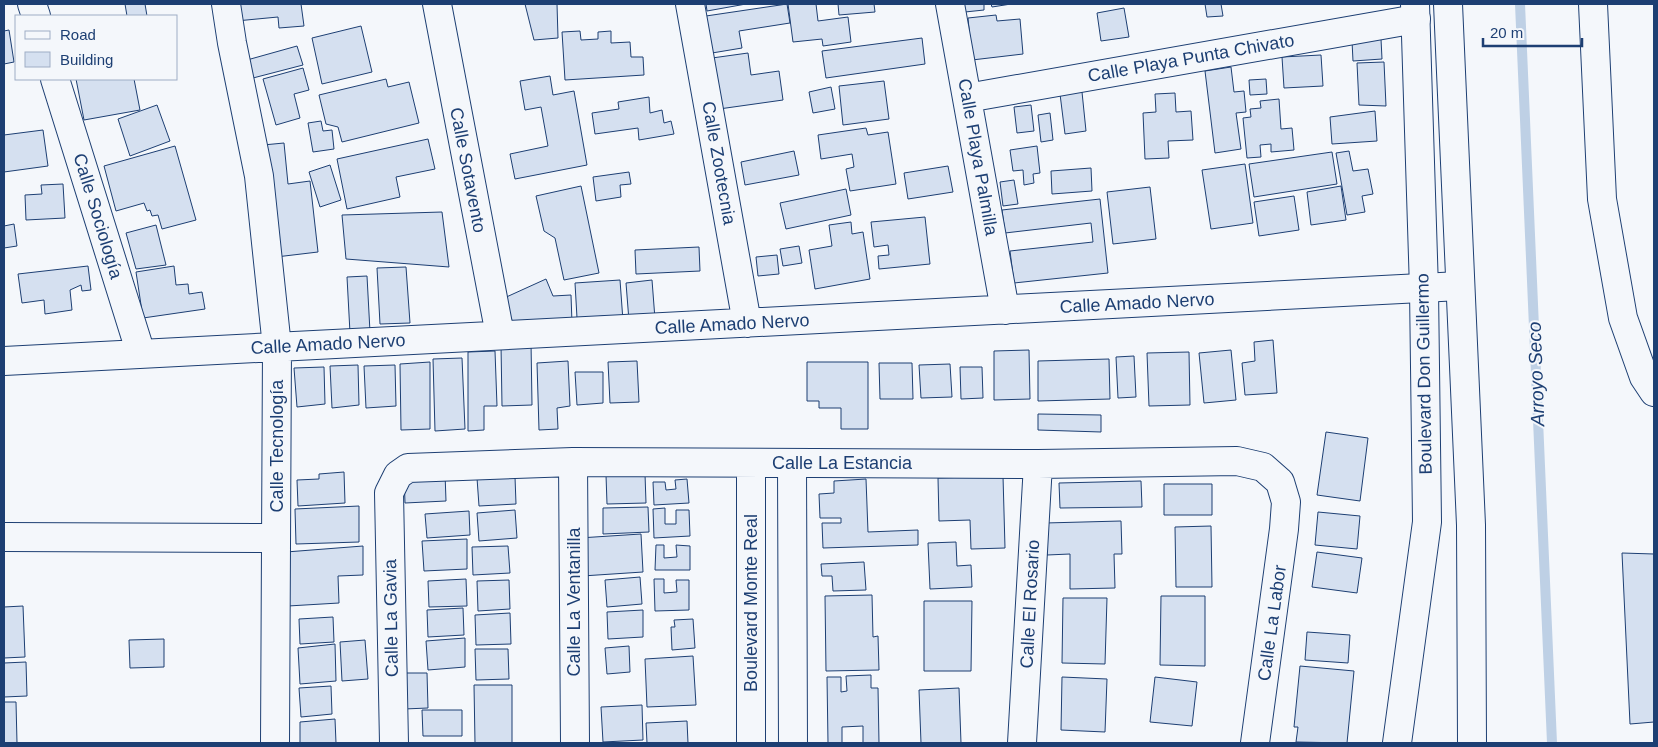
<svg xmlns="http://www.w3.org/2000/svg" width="1658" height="747" font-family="Arial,sans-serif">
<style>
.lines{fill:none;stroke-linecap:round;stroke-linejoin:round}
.stream{stroke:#bed0e5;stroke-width:10}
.building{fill:#d5e0f0;stroke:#1d3f73}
.minor-casing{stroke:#1d3f73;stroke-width:30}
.major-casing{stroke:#1d3f73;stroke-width:30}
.minor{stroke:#f4f7fb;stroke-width:28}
.major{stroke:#f4f7fb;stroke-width:28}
.labels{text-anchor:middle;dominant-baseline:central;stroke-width:4;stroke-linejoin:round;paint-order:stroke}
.street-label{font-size:18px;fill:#1d3f73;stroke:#f4f7fb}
.water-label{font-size:19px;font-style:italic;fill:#1d3f73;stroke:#f4f7fb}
</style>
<rect width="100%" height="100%" fill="#f4f7fb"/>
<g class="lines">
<!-- stream -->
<path class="stream" d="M1520,4L1552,743"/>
</g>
<!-- building -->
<path class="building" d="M125,4H145L147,16H127Z
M234,4H301L304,26L279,28L278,17L236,21Z
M525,4H557L558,38L534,40Z
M706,4H746L707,11Z
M787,4L790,23L739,31L742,48L712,53L706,16Z
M788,4H816L818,21L848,17L851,42L823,46L822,39L793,42Z
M838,4H874L875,12L839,15Z
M964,4H984V10L965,12Z
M991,4H1011L992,7Z
M1205,4H1221L1223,16L1207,17Z
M1124,8L1129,37L1101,41L1097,13Z
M996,15L997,21L1020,19L1023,54L972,60L968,18Z
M361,26L372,72L322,84L312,38Z
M9,30L14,62L4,64V31Z
M580,31L581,40L598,39V32L611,31V43L630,42L631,57H643L644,75L565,80L562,32Z
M922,38L925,64L826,78L822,51Z
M1381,39L1382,59L1353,61L1352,41Z
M297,46L303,65L253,78L247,60Z
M748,53L751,75L779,71L783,100L719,109L712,58Z
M1321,55L1323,86L1284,88L1282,57Z
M1384,62L1386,106L1359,105L1357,63Z
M1231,67L1234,92L1244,91L1246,112L1236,113L1241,149L1215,153L1205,71Z
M303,68L309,90L294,94L300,118L276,125L263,79Z
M550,76L553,95L574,91L587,165L515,179L510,154L548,146L541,107L525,110L520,81Z
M76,79H134L140,110L84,120Z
M386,79L388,87L409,82L419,123L342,142L338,127L326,124L319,95Z
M1266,79L1267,94L1250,95L1249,80Z
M884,81L889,119L843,125L839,86Z
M831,87L835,109L813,113L809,92Z
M1082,92L1086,131L1065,134L1060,94Z
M1175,93L1176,112L1191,111L1193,140L1168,141L1169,158L1145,159L1143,113L1156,112L1155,94Z
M649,97L650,113L662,110L664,123L671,121L674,134L639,140L638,128L595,134L592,113L619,109L618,102Z
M1279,99L1281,129L1292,128L1294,150L1271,152V144L1260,145L1261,157L1247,158L1243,118L1251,117L1250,109L1261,108L1260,101Z
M157,105L170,141L130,156L118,119Z
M1031,105L1034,131L1017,133L1014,107Z
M1375,111L1377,141L1332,144L1330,117Z
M1050,113L1053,140L1041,142L1038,115Z
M321,121L323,131L332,130L334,149L313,152L308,123Z
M866,128L868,135L888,132L896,184L850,191L846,169L854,167L852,154L821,159L818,135Z
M43,130L48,166L4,172V135Z
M428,139L435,169L396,177L400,197L347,209L337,159Z
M284,143L288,184L310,181L318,252L276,257L263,145Z
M175,146L196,220L162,229L158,215L152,216L150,210L147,211L144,203L116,211L104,166Z
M1037,146L1040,173L1033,174L1034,183L1024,185L1023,170L1013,171L1010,150Z
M794,151L799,175L745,185L741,162Z
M1349,151L1353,171L1368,169L1373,194L1362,196L1365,212L1347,215L1336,153Z
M1332,152L1337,184L1254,197L1249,164Z
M1245,164L1253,223L1211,229L1202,170Z
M330,165L341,200L320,207L309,172Z
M948,166L953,192L908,199L904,173Z
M1091,168L1092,191L1052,194L1051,171Z
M629,172L631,184L620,185L621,197L596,201L593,177Z
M1014,180L1018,204L1003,206L1000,182Z
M63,184L65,218L26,220L25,195L42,194L41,185Z
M581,186L599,273L564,280L555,238L544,231L536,196Z
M1341,186L1346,220L1311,225L1307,192Z
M1150,187L1156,239L1113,244L1107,192Z
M846,189L851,215L786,229L780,203Z
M1294,196L1299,230L1259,236L1254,202Z
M1100,199L1108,273L1014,283L1010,251L1093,242L1091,223L1005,233L1002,210Z
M442,212L449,267L346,259L342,215Z
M925,217L930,264L879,269L878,256L889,255L888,245L874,247L871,222Z
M851,222L852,234L863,232L870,279L815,289L809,250L832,246L829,225Z
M14,224L17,246L4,248V226Z
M156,225L166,265L136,269L126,233Z
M799,246L802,263L783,266L780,249Z
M699,247L700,271L636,274L635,250Z
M777,255L779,274L758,276L756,257Z
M88,266L91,290L82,291L81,285L70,290L72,310L45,314L44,300L22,303L18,274Z
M174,266L176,285L188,284L189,294L202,292L205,309L143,318L136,272Z
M406,267L410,323L380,324L377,268Z
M367,276L370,332L350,333L347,277Z
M546,279L553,296L571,295L572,323L513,324L502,299Z
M620,280L623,321L607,322L606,316L577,318L575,283Z
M652,280L655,319L629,321L626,283Z
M1273,340L1277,393L1245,395L1242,363L1255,361L1254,342Z
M531,342L532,405L502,406L501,345Z
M1029,350L1030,399L994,400V351Z
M1231,350L1236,400L1204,403L1199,353Z
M495,351L497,406H484V430L468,431V352Z
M1189,352L1190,405L1149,406L1147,353Z
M1134,356L1136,397L1118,398L1116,357Z
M462,358L465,429L435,431L433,359Z
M1109,359L1110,399L1038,401V361Z
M568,361L570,406L557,408L558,429L539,430L537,363Z
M637,361L639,402L610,403L608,362Z
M430,362V429L401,430L400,364Z
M807,362H868V429H841V408H819V401H807Z
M879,363H912L913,399H880Z
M950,364L952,397L921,398L919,365Z
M358,365L359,405L332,408L330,366Z
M395,365L396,406L366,408L364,366Z
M324,367L325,404L297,407L294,368Z
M960,367H982L983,398L961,399Z
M575,372H603V403L577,405Z
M1038,414L1101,415V432L1038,430Z
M1326,432L1368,438L1360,501L1317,495Z
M344,472L345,503L298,506L297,480L319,479V474Z
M445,473L446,501L405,503L404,475Z
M645,474L646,503L607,504L606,475Z
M1003,476L1005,548L971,549L970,520L939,521L938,478Z
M515,477L516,504L479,506L477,478Z
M687,479L689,503L654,505L653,482H665L666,490L676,489L675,480Z
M866,479L868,532L918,530V545L823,548L822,523H841V518H820L819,494L834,493V481Z
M1141,481L1142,507L1060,508L1059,483Z
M1164,484H1212V515H1164Z
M359,506V542L296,544L295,509Z
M648,507L649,532L603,534V508Z
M665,508V524H676V510H689L690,536L654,538L653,509Z
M515,510L517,538L479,541L477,513Z
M469,511L470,535L427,538L425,514Z
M1318,512L1360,516L1357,549L1315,545Z
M1121,521L1122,554H1114L1115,588L1070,589V554L1047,555L1045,523Z
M1211,526L1212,587H1176L1175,527Z
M641,534L643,572L582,576L579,538Z
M467,539V569L424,571L422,541Z
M956,542L957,566L971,565L972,587L930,589L928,543Z
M656,545H664V558L677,557L676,545L690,546V570H655Z
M363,546V575L338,576L339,603L288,606L286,552Z
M508,546L510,573L473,575L472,547Z
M1317,552L1362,558L1357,593L1312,587Z
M1622,553L1654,554V722L1630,724Z
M864,562L866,590L833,591L832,576H822L821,564Z
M640,577L642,604L607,607L605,580Z
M466,579L467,606L429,607L428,581Z
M654,579H664V593L677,592L676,580H689V610L655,611Z
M509,580L510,609L478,611L477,581Z
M872,595L873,637L878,636L879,670L826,671L825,596Z
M1161,596H1205V666L1160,665Z
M1063,598H1107L1105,664L1062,663Z
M924,601H972L971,671H924Z
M23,606L25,657L4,658V607Z
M463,608L464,635L428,637L427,610Z
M643,610V637L608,639L607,612Z
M510,613L511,644L476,645L475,615Z
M333,617L334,642L300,644L299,619Z
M693,619L695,648L672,650L671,627H675L674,620Z
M1307,632L1350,635L1348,663L1305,660Z
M465,638V667L428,670L426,641Z
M164,639V667L130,668L129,640Z
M365,640L368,679L342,681L340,642Z
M335,644L336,681L300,684L298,648Z
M629,646L630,672L607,674L605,648Z
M475,649H508L509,679L476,680Z
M693,656L696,705L647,707L645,659Z
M26,662L27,696L4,697V663Z
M1300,666L1354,671L1347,743L1296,742L1298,727H1294Z
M403,673H427L428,708L404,709Z
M871,675V688H878L879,743H863V726L842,727V743H828L827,677H841V692L847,691L846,676Z
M1062,677L1107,679L1105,732L1061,730Z
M1155,677L1197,682L1192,726L1150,722Z
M474,685H512V743H475Z
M331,686L332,714L301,717L299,688Z
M959,688L961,743H921L919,690Z
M4,702H16L17,743H4Z
M642,705L643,740L603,742L601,707Z
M422,710H462V736H423Z
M335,719L336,743H300V722Z
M687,721L688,743H647L646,723Z"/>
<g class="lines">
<!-- minor casing -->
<g class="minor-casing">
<path id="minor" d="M32,4L36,16
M226,4L232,43L259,176L277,347L275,743
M437,4L500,335
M690,4L747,323
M950,4L1005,310
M1593,4L1602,199L1623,318L1644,377L1654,392
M55,79L141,354
M967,98L1416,19
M4,361L1460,286
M573,462L575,743
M751,463V743
M792,463L793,743
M4,537L276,538
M394,743L389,493L398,475L408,468L573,462L1038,464L1237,461L1263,467L1280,482L1286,502L1284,529L1255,743
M1022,743L1038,464"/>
</g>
<!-- major casing -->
<g class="major-casing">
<path id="major" d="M1448,4L1471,525L1472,743
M1397,743L1427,522L1424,289L1415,4"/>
</g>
<!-- minor -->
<use href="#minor" class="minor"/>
<!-- major -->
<use href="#major" class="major"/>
</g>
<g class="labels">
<!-- street labels -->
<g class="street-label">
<text transform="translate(1191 58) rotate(-10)">Calle Playa Punta Chivato</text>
<text transform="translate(978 157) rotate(80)">Calle Playa Palmilla</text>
<text transform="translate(719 163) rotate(80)">Calle Zootecnia</text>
<text transform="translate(468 170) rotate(79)">Calle Sotavento</text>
<text transform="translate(98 216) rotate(73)">Calle Sociología</text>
<text transform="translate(1137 303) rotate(-3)">Calle Amado Nervo</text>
<text transform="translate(732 324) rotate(-3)">Calle Amado Nervo</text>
<text transform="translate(328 344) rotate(-3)">Calle Amado Nervo</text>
<text transform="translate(1424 374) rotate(-91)">Boulevard Don Guillermo</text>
<text transform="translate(277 446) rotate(-90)">Calle Tecnología</text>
<text x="842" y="463">Calle La Estancia</text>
<text transform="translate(574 602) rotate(-90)">Calle La Ventanilla</text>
<text transform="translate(751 603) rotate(-90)">Boulevard Monte Real</text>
<text transform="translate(1030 604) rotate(-87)">Calle El Rosario</text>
<text transform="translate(391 618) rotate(-91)">Calle La Gavia</text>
<text transform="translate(1272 623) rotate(-82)">Calle La Labor</text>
</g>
<!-- water labels -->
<g class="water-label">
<text transform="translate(1536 374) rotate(-92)">Arroyo Seco</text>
</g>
</g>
<!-- border -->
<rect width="1658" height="747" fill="none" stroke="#1d3f73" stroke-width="10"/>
<!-- legend -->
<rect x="15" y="15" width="162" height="65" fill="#f4f7fb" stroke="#9eadc5"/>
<rect x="25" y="31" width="25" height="8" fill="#f4f7fb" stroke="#9eadc5"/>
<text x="60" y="40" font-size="15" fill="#1d3f73">Road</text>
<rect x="25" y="52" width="25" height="15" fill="#d5e0f0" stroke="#9eadc5"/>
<text x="60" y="65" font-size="15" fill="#1d3f73">Building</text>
<!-- scale -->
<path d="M1483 38v8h99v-8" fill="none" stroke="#1d3f73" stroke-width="2.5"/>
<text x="1490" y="38" font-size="15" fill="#1d3f73" stroke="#f4f7fb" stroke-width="4" paint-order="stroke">20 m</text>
</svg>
